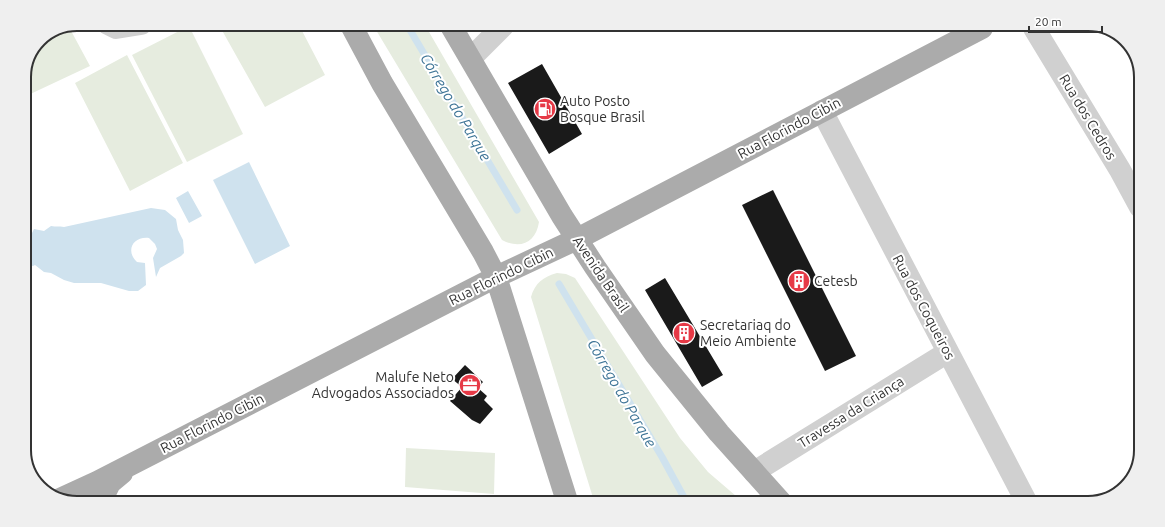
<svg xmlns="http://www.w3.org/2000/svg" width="1165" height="527" font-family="Ubuntu,sans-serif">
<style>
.green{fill:#e6ecdf}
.water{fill:#cfe2ee}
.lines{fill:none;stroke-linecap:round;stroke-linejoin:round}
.stream{stroke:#cfe2ee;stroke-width:7}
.building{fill:#1a1a1a}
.minor{stroke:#d0d0d0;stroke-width:22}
.major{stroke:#ababab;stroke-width:22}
.labels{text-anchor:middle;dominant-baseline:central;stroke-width:4;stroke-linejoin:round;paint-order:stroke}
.poi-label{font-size:14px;fill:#333;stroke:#fff;text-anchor:start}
.street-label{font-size:14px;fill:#333;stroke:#fff}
.water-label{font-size:15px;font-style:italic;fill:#3f7597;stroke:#fff}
.rim{fill:none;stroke:#333;stroke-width:2}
</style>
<rect width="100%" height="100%" fill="#fff"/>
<!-- green -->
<path class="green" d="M219,25H299L325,75L265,107Z
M373,25H425L539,222C536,242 521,250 502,240Z
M189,26L243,134L187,162L132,55Z
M69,27L90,66L24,97V74L40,40Z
M127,55L183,163L130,191L75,83Z
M557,273L566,274L575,278L680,438L708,472L743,502L594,501L531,297C535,283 543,277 557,273Z
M406,448L495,453L494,494L405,487Z"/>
<!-- water -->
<path class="water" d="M249,162L290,246L255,264L213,180Z
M188,191L202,216L189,223L176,198Z
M151,208L165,210L176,219L178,230L183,240L184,253L181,256L160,268L156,277L153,258L157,249L155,244L149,238C133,236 125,251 137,262L145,263L146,285L138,291H129L101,283H74L64,280L51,273L44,272L35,265L33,266L27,265L24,259L28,252V241L34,229L44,231L51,226C56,227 59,226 64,227Z"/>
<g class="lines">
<!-- stream -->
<path class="stream" d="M407,25L517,210
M559,284L662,457L686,501"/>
</g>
<!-- building -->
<path class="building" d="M542,64L582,134L549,154L508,83Z
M773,190L856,356L825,371L742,205Z
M665,278L723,375L702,387L645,290Z
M465,365L483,382L478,388L487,396L484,400L493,409L480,424L472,420L450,401L462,387L452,379Z"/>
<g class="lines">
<!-- minor -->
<path class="minor" d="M108,24L116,28L141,24
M1034,28L1120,170L1140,207
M471,58L503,26
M822,111L1027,503
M754,472L948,352"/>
<!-- major -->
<path class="major" d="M351,25L382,83L483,252L496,277L567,501
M451,26L562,216L595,267L655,354L719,433L781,502
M60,499L97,482L496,277L577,239L982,28
M102,499L110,483L122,473"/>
</g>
<!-- icons -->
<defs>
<g id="fuel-disc" transform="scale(1.15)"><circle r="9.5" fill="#e63946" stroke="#fff"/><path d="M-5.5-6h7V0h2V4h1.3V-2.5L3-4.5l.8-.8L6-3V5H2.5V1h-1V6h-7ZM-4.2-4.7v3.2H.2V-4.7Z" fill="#fff"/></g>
<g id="building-disc" transform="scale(1.15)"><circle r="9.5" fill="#e63946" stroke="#fff"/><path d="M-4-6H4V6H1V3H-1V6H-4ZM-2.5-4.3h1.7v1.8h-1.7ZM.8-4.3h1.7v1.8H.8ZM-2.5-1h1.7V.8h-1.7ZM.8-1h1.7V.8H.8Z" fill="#fff"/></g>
<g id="office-disc" transform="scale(1.15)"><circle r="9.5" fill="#e63946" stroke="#fff"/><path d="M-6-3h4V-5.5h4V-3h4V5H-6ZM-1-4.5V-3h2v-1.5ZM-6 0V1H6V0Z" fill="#fff"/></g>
</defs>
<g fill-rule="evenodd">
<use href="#fuel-disc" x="545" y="109"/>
<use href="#building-disc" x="799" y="281"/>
<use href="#building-disc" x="684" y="333"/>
<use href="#office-disc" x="470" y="385"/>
</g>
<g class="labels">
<!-- poi labels -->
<g class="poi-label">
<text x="560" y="101">Auto Posto<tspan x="560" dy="16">Bosque Brasil</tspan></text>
<text x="814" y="281">Cetesb</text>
<text x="700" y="325">Secretariaq do<tspan x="700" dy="16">Meio Ambiente</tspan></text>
<text x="454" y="377" text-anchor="end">Malufe Neto<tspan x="454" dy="16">Advogados Associados</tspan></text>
</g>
<!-- street labels -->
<g class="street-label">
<text transform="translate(1088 117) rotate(59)">Rua dos Cedros</text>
<text transform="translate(789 128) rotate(-28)">Rua Florindo Cibin</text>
<text transform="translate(601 274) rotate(56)">Avenida Brasil</text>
<text transform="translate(501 276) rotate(-26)">Rua Florindo Cibin</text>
<text transform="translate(924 307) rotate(62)">Rua dos Coqueiros</text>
<text transform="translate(851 412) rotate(-32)">Travessa da Criança</text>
<text transform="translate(212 423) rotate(-27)">Rua Florindo Cibin</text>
</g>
<!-- water labels -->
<g class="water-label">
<text transform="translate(456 107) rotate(59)">Córrego do Parque</text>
<text transform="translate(622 393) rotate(60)">Córrego do Parque</text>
</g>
</g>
<!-- crop -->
<path d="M0 0H1165V527H0ZM77 31H1088A46 46 0 0 1 1134 77V450A46 46 0 0 1 1088 496H77A46 46 0 0 1 31 450V77A46 46 0 0 1 77 31Z" fill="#efefef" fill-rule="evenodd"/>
<path class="rim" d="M77 31H1088A46 46 0 0 1 1134 77V450A46 46 0 0 1 1088 496H77A46 46 0 0 1 31 450V77A46 46 0 0 1 77 31Z"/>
<!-- scale -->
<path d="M1029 26v6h73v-6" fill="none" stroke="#333333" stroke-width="2"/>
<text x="1035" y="26" font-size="12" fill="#333333" stroke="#ffffff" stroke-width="3" paint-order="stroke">20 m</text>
</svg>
